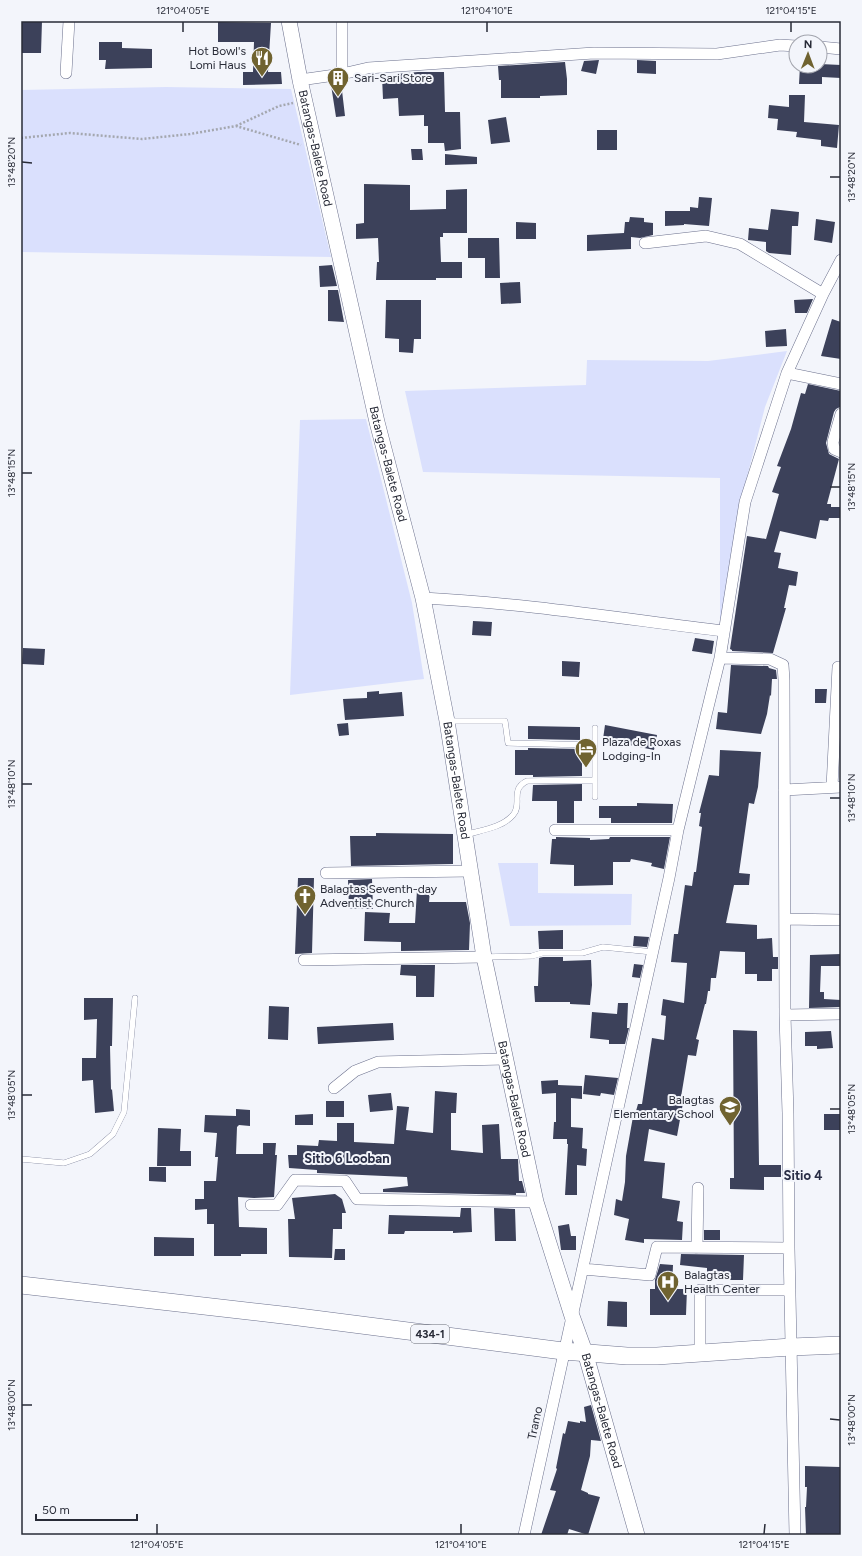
<svg xmlns="http://www.w3.org/2000/svg" width="862" height="1556" font-family="Figtree,sans-serif">
<style>
.green{fill:#dae0fd}
.building{fill:#3c415a}
.lines{fill:none;stroke-linecap:round;stroke-linejoin:round}
.lane-casing{stroke:#6c718d;stroke-width:6}
.street-casing{stroke:#6c718d;stroke-width:12}
.secondary-casing{stroke:#6c718d;stroke-width:16}
.primary-casing{stroke:#6c718d;stroke-width:18}
.path{stroke:#a4a7af;stroke-width:2.5;stroke-dasharray:2 2;stroke-linecap:butt}
.lane{stroke:#fff;stroke-width:5.5}
.street{stroke:#fff;stroke-width:11}
.secondary{stroke:#fff;stroke-width:15}
.primary{stroke:#fff;stroke-width:17}
.ticks{fill:none;stroke:#282b37;stroke-width:1.5}
.labels{text-anchor:middle;dominant-baseline:central;stroke-width:4;stroke-linejoin:round;paint-order:stroke}
.shield{fill:#f3f5fb;stroke:#656872;stroke-width:1}
.shield-label{font-size:11px;font-weight:bold;fill:#282b37}
.poi-label{font-size:12px;fill:#282b37;stroke:#f3f5fb;text-anchor:start}
.street-label{font-size:12px;fill:#282b37;stroke:#f3f5fb}
.neighbourhood-label{font-size:13px;font-weight:bold;fill:#292d45;stroke:#f3f5fb}
.neatline{fill:none;stroke:#282b37;stroke-width:1.5}
.ticks-label{font-size:10px;text-anchor:middle;fill:#282b37}
</style>
<rect width="100%" height="100%" fill="#f3f5fb"/>
<!-- green -->
<path class="green" d="M166,87L291,89L331,257L21,252V90Z
M787,351L765,407L740,504L720,624V478L423,472L405,391L586,385L587,360L708,361Z
M366,419L412,603L424,679L290,695L300,420Z
M498,863H538V893L632,894L631,925L510,926Z"/>
<!-- building -->
<path class="building" d="M22,21H42L41,53H22Z
M218,22L271,23L268,72H281L282,84L243,85V72H253L254,42H218Z
M99,42H122V48L152,49V68L105,69L106,60H99Z
M599,60L596,74L581,71L584,61Z
M637,60L656,61V74L637,73Z
M565,62L567,79V95L540,96V98H501V80H499L498,66Z
M820,64L841,65V78L822,77V84H799L800,66H820Z
M418,72H444L445,112H460L461,149L445,151L444,143H428V126H424V115L399,116L398,98L383,99L382,77H397V74Z
M341,82L345,116L336,117L331,85Z
M789,95H805L804,122L839,125L837,148L821,146V140L796,137L797,132L777,130L778,119L768,118L769,105L789,107Z
M506,117L510,142L491,144L488,120Z
M597,130H617V150H597Z
M411,149H422L423,160H412Z
M445,154L477,157V164L445,165Z
M364,184L410,185V210L446,209V190L467,189V233H443V237H440L441,262H462V278H436V280H376L377,262H379L378,238L356,239V224L364,223Z
M699,197L712,198L709,226L684,224V225L665,226V211H690V207L698,208Z
M771,209L799,212L798,226H792L791,255L769,253L766,251V242L748,240L749,228L768,230Z
M630,217L644,218V222L653,223V235L640,238L631,237V249L587,251V235L624,233L625,222H629Z
M816,219L835,222L832,243L814,240Z
M516,222L536,223V239H516Z
M468,238H499L500,278H485V258H468Z
M332,265L337,286L320,287L319,266Z
M520,282L521,303L501,304L500,283Z
M328,290H338L344,322L328,321Z
M813,299L807,313H795L794,300Z
M386,300H421V339H414L413,353L399,352V339L385,338Z
M832,319L841,322V359L821,356Z
M786,329L787,346L766,347L765,331Z
M808,384L841,391L840,407L836,409L834,412L826,443L829,454L839,459L827,504H831V507H841V518H829L828,521L820,520L816,539L780,531L774,552L781,553L778,568L798,572L796,586L789,585L784,608H786L773,653L732,651V650L730,649L747,536L766,539L779,494L772,492L781,467L777,466L791,429L801,393L805,394Z
M473,621L492,622L491,636L472,635Z
M695,638L714,641L712,654L692,651Z
M23,648L45,649L44,665L22,664Z
M562,661L580,662L579,677L562,676Z
M731,665L768,666L769,668L776,670L777,679H772L771,696L770,695L767,714L761,734L716,729L718,712L727,713Z
M815,689H827L826,703H815Z
M379,691V694L402,692L404,716L345,720L343,699L367,698V692Z
M348,723L349,735L339,736L337,724Z
M605,725L657,735L654,750L625,744V743L603,739Z
M528,726L580,727V740L528,739Z
M528,748L582,749V776L533,777V775H515V750H528Z
M720,750L761,752L758,787L754,804L749,803L739,873L750,874L749,885H734L726,923L757,925V939L772,938L773,957H778V969H772V981H757V974H745V952L720,951L716,978H711L710,991H708L706,1004H705L696,1039L699,1040L696,1056L688,1055L680,1103H683L677,1136L649,1129L644,1161L665,1163L662,1198L680,1201L677,1221L683,1222L682,1240L644,1239V1243L625,1240L629,1219L614,1215L616,1199L622,1201L625,1182L626,1156L634,1111H636L638,1104H642L652,1038L664,1040L666,1016L661,1015L663,999L684,1003L687,963L671,962L674,934H678L685,885L692,886L694,872H696L702,827L699,826L701,813H699L709,775L719,776Z
M582,784V801H574V823H557V801H532L533,785Z
M637,803L673,804L672,823H611V818H599V806H637Z
M376,833L453,834V864L351,866L350,836H376Z
M556,837L590,838V840L609,839L610,837H670L664,869L651,866L652,863L631,859L630,862H613V885L574,886V865L550,864L552,839H556Z
M298,878H314L312,953L295,954Z
M372,879L373,909H349L348,880Z
M417,890L430,891L429,902H466L470,923L469,950L401,951V942L364,941L365,912L390,913L389,923H415Z
M563,930V949H539L538,931Z
M634,936L649,937L647,947L633,946Z
M841,954V966H821L820,992H824V999L841,1000V1007L809,1008L810,955Z
M543,957H563V961L591,960L592,985L590,1005L570,1004V1002H535L534,986H538L539,958Z
M634,964L643,965L640,978L632,977Z
M401,965H435L434,997H416V976L400,975Z
M84,998H113L112,1046H110L111,1090L112,1089L114,1111L95,1113L93,1080L82,1081V1058H96L97,1019L84,1020Z
M618,1003H628L627,1028H629L625,1044H609V1040L590,1038L592,1012L617,1014Z
M269,1006L289,1007L288,1040L268,1039Z
M393,1023L394,1040L318,1044L317,1027Z
M733,1030L757,1031L759,1165H781V1177H764V1190L730,1189V1178H734Z
M831,1031L833,1048L817,1049V1046H805V1032Z
M585,1075L618,1078L614,1095L601,1093L600,1096L583,1094Z
M558,1080V1085L582,1086V1099L571,1098V1127L583,1128L582,1148L587,1149L586,1166L577,1165V1195H565L568,1144H567V1139H553L554,1122H556V1093L542,1094L541,1081Z
M435,1091L457,1093L456,1113H451V1150L483,1153L482,1125L499,1124L501,1159H518L519,1181H522L525,1193H516V1195L383,1192V1189L408,1186L407,1177L317,1173V1170L289,1168L288,1155H297V1145L318,1146L319,1140L337,1141V1123H354V1142L394,1144L397,1106L409,1107L406,1130L433,1133Z
M391,1093L393,1110L370,1112L368,1095Z
M326,1101H344V1117H326Z
M236,1109L250,1110V1126L239,1125L237,1127L236,1154H263V1143H276L275,1155H277L274,1197L254,1198L238,1197L239,1227L267,1228V1254H241V1256H214V1224H207V1209L195,1210V1199H204V1181H216L218,1157H215L217,1133L204,1132L205,1115L236,1116Z
M313,1114V1125H295V1115Z
M824,1114H840V1130H824Z
M158,1128L181,1129L180,1151H191V1166H157Z
M149,1167H166V1182L149,1181Z
M335,1194L342,1199L346,1213H342V1229H333L332,1258L289,1257L288,1219H295L292,1198Z
M461,1208H471L472,1232L453,1233V1231H405L404,1234H388L389,1215L460,1217Z
M494,1208L515,1209L516,1241H495Z
M569,1224L571,1236H576V1250H561L558,1226Z
M704,1230H720V1240H704Z
M154,1237L194,1238V1256H154Z
M335,1249H345V1260H334Z
M681,1254L744,1255L743,1280H707V1268L680,1265Z
M660,1264L673,1265L672,1289H687L686,1315H650V1289H655V1280Z
M608,1301L627,1302V1327L607,1326Z
M591,1405L601,1441L591,1440L590,1456L581,1490L588,1493V1494L600,1497L588,1535L569,1529L567,1535H541L556,1491L550,1490L557,1469L556,1468L563,1433L565,1434L568,1421L580,1423V1421L586,1422L584,1407Z
M805,1466L840,1467L841,1535H806L805,1507H806L807,1487H805Z"/>
<g class="lines">
<!-- lane casing -->
<g class="lane-casing">
<path id="lane" d="M447,721H505L508,743L595,745
M595,728V797
M465,835C481,830 502,828 513,815C523,804 509,790 527,781L595,780
M484,957L532,956L542,953H582L603,947L653,952
M21,1159L64,1163L90,1154L113,1134L124,1112L135,998"/>
</g>
<!-- street casing -->
<g class="street-casing">
<path id="street" d="M820,47L841,49
M66,73L69,21
M342,74V21
M300,80L342,74L368,68L594,53L717,54L780,45L796,46
M645,243L706,236L740,244L823,294
M787,373L841,384
M841,414L833,442L834,449L841,452
M423,598C524,603 624,619 724,631
M720,658L770,659L783,665L784,680L785,1015L788,1113L789,1248L795,1535
M832,787L838,667H841
M784,790L841,787
M555,830H678
M326,873L471,871
M786,919L841,920
M304,960L484,957
M785,1015L841,1014
M334,1088L355,1071L378,1062L505,1059
M251,1205H277L295,1180L345,1181L357,1199L536,1202
M697,1248L698,1188
M583,1269L650,1275L657,1247L789,1248
M700,1353V1290H790
M524,1535C571,1316 621,1097 669,878L678,830L720,658L745,502L787,373L823,294L841,260"/>
</g>
<!-- secondary casing -->
<g class="secondary-casing">
<g id="secondary">
<path id="s1" d="M289,21L300,80L377,422L423,598L447,721L484,957L536,1202L572,1316L585,1352L637,1535"/>
</g>
</g>
<!-- primary casing -->
<g class="primary-casing">
<path id="primary" d="M21,1285L291,1316L563,1351L627,1356H657L791,1347L841,1345"/>
</g>
<!-- path -->
<path class="path" d="M236,126L279,106L293,103
M21,138L70,133L142,139L190,134L236,126L301,145"/>
<!-- lane -->
<use href="#lane" class="lane"/>
<!-- street -->
<use href="#street" class="street"/>
<!-- secondary -->
<use href="#secondary" class="secondary"/>
<!-- primary -->
<use href="#primary" class="primary"/>
</g>
<!-- ticks -->
<path class="ticks" d="M183,32V22M487,32V22M791,32V22M22,162L32,163M830,177H840M22,473H32M830,487H840M22,784H32M830,798H840M22,1095H32M830,1109H840M22,1405H32M830,1419L840,1420M157,1534V1524M461,1534V1524M764,1534L765,1524"/>
<!-- icons -->
<defs>
<g id="restaurant-pin" transform="scale(1.15)"><path d="M0 17L-7.5 6A9.5 9.5 0 1 1 7.5 6Z" fill="#706330" stroke="#f3f5fb"/><path d="M-5-6h1v4h1v-4h1v4h1v-4h1v5L-1.5 .5V6h-2V.5L-5-1ZM5-6V6H3V1.5H1.5Q1.5-4 5-6Z" fill="#fff"/></g>
<g id="building-pin" transform="scale(1.15)"><path d="M0 17L-7.5 6A9.5 9.5 0 1 1 7.5 6Z" fill="#706330" stroke="#f3f5fb"/><path d="M-4-6H4V6H1V3H-1V6H-4ZM-2.5-4.3h1.7v1.8h-1.7ZM.8-4.3h1.7v1.8H.8ZM-2.5-1h1.7V.8h-1.7ZM.8-1h1.7V.8H.8Z" fill="#fff"/></g>
<g id="hotel-pin" transform="scale(1.15)"><path d="M0 17L-7.5 6A9.5 9.5 0 1 1 7.5 6Z" fill="#706330" stroke="#f3f5fb"/><path d="M-6-4.5h1.5V1H6V5H4.5V3h-9V5H-6ZM-4 0a1.8 1.8 0 1 1 3.6 0ZM.5 0V-2.5h3Q6-2.5 6 0Z" fill="#fff"/></g>
<g id="church-pin" transform="scale(1.15)"><path d="M0 17L-7.5 6A9.5 9.5 0 1 1 7.5 6Z" fill="#706330" stroke="#f3f5fb"/><path d="M-1.2-6h2.4v3.5h3.3v2.4h-3.3V6h-2.4V-.1h-3.3v-2.4h3.3Z" fill="#fff"/></g>
<g id="school-pin" transform="scale(1.15)"><path d="M0 17L-7.5 6A9.5 9.5 0 1 1 7.5 6Z" fill="#706330" stroke="#f3f5fb"/><path d="M0-5L7-2L0 1L-7-2ZM-4 1L0 2.5L4 1V4Q0 6-4 4Z" fill="#fff"/></g>
<g id="hospital-pin" transform="scale(1.15)"><path d="M0 17L-7.5 6A9.5 9.5 0 1 1 7.5 6Z" fill="#706330" stroke="#f3f5fb"/><path d="M-5-5h3v3.5h4V-5h3V5h-3V1.5h-4V5h-3Z" fill="#fff"/></g>
</defs>
<g fill-rule="evenodd">
<use href="#restaurant-pin" x="262" y="58"/>
<use href="#building-pin" x="338" y="78"/>
<use href="#hotel-pin" x="586" y="749"/>
<use href="#church-pin" x="305" y="896"/>
<use href="#school-pin" x="730" y="1107"/>
<use href="#hospital-pin" x="668" y="1282"/>
</g>
<g class="labels">
<!-- shield labels -->
<rect class="shield" x="411" y="1325" width="38" height="18" rx="3"/>
<g class="shield-label">
<text x="430" y="1334">434-1</text>
</g>
<!-- poi labels -->
<g class="poi-label">
<text x="246" y="51" text-anchor="end">Hot Bowl's<tspan x="246" dy="14">Lomi Haus</tspan></text>
<text x="354" y="78">Sari-Sari Store</text>
<text x="602" y="742">Plaza de Roxas<tspan x="602" dy="14">Lodging-In</tspan></text>
<text x="320" y="889">Balagtas Seventh-day<tspan x="320" dy="14">Adventist Church</tspan></text>
<text x="714" y="1100" text-anchor="end">Balagtas<tspan x="714" dy="14">Elementary School</tspan></text>
<text x="684" y="1275">Balagtas<tspan x="684" dy="14">Health Center</tspan></text>
</g>
<!-- street labels -->
<g class="street-label">
<text stroke="none"><textPath href="#s1" startOffset="130">Batangas-Balete Road</textPath></text>
<text stroke="none"><textPath href="#s1" startOffset="454">Batangas-Balete Road</textPath></text>
<text stroke="none"><textPath href="#s1" startOffset="778">Batangas-Balete Road</textPath></text>
<text stroke="none"><textPath href="#s1" startOffset="1102">Batangas-Balete Road</textPath></text>
<text stroke="none"><textPath href="#s1" startOffset="1426">Batangas-Balete Road</textPath></text>
<text transform="translate(535 1423) rotate(-78)">Tramo</text>
</g>
<!-- neighbourhood labels -->
<g class="neighbourhood-label">
<text x="347" y="1158">Sitio 6 Looban</text>
<text x="803" y="1175">Sitio 4</text>
</g>
</g>
<!-- border -->
<rect width="862" height="1556" fill="none" stroke="#f3f5fb" stroke-width="44"/>
<!-- north arrow -->
<g transform="translate(808 54) rotate(1)"><circle r="19" fill="#f3f5fb" stroke="#a2a4ad"/>
<path d="M0-3L7 15L0 10L-7 15Z" fill="#706330"/>
<text y="-6" font-size="11" font-weight="bold" text-anchor="middle" fill="#282b37">N</text>
</g>
<!-- scale -->
<path d="M36 1514v6h101v-6" fill="none" stroke="#282b37" stroke-width="2"/>
<text x="42" y="1514" font-size="12" fill="#282b37" stroke="#f3f5fb" stroke-width="3" paint-order="stroke">50 m</text>
<rect x="22" y="22" width="818" height="1512" class="neatline"/>
<g class="ticks-label">
<text x="183" y="14">121°04'05"E</text>
<text x="487" y="14">121°04'10"E</text>
<text x="791" y="14">121°04'15"E</text>
<text transform="translate(11 162) rotate(-90)" y="4">13°48'20"N</text>
<text transform="translate(851 177) rotate(-90)" y="4">13°48'20"N</text>
<text transform="translate(11 473) rotate(-90)" y="4">13°48'15"N</text>
<text transform="translate(851 487) rotate(-90)" y="4">13°48'15"N</text>
<text transform="translate(11 784) rotate(-90)" y="4">13°48'10"N</text>
<text transform="translate(851 798) rotate(-90)" y="4">13°48'10"N</text>
<text transform="translate(11 1095) rotate(-90)" y="4">13°48'05"N</text>
<text transform="translate(851 1109) rotate(-90)" y="4">13°48'05"N</text>
<text transform="translate(11 1405) rotate(-90)" y="4">13°48'00"N</text>
<text transform="translate(851 1420) rotate(-90)" y="4">13°48'00"N</text>
<text x="157" y="1548">121°04'05"E</text>
<text x="461" y="1548">121°04'10"E</text>
<text x="764" y="1548">121°04'15"E</text>
</g>
</svg>
